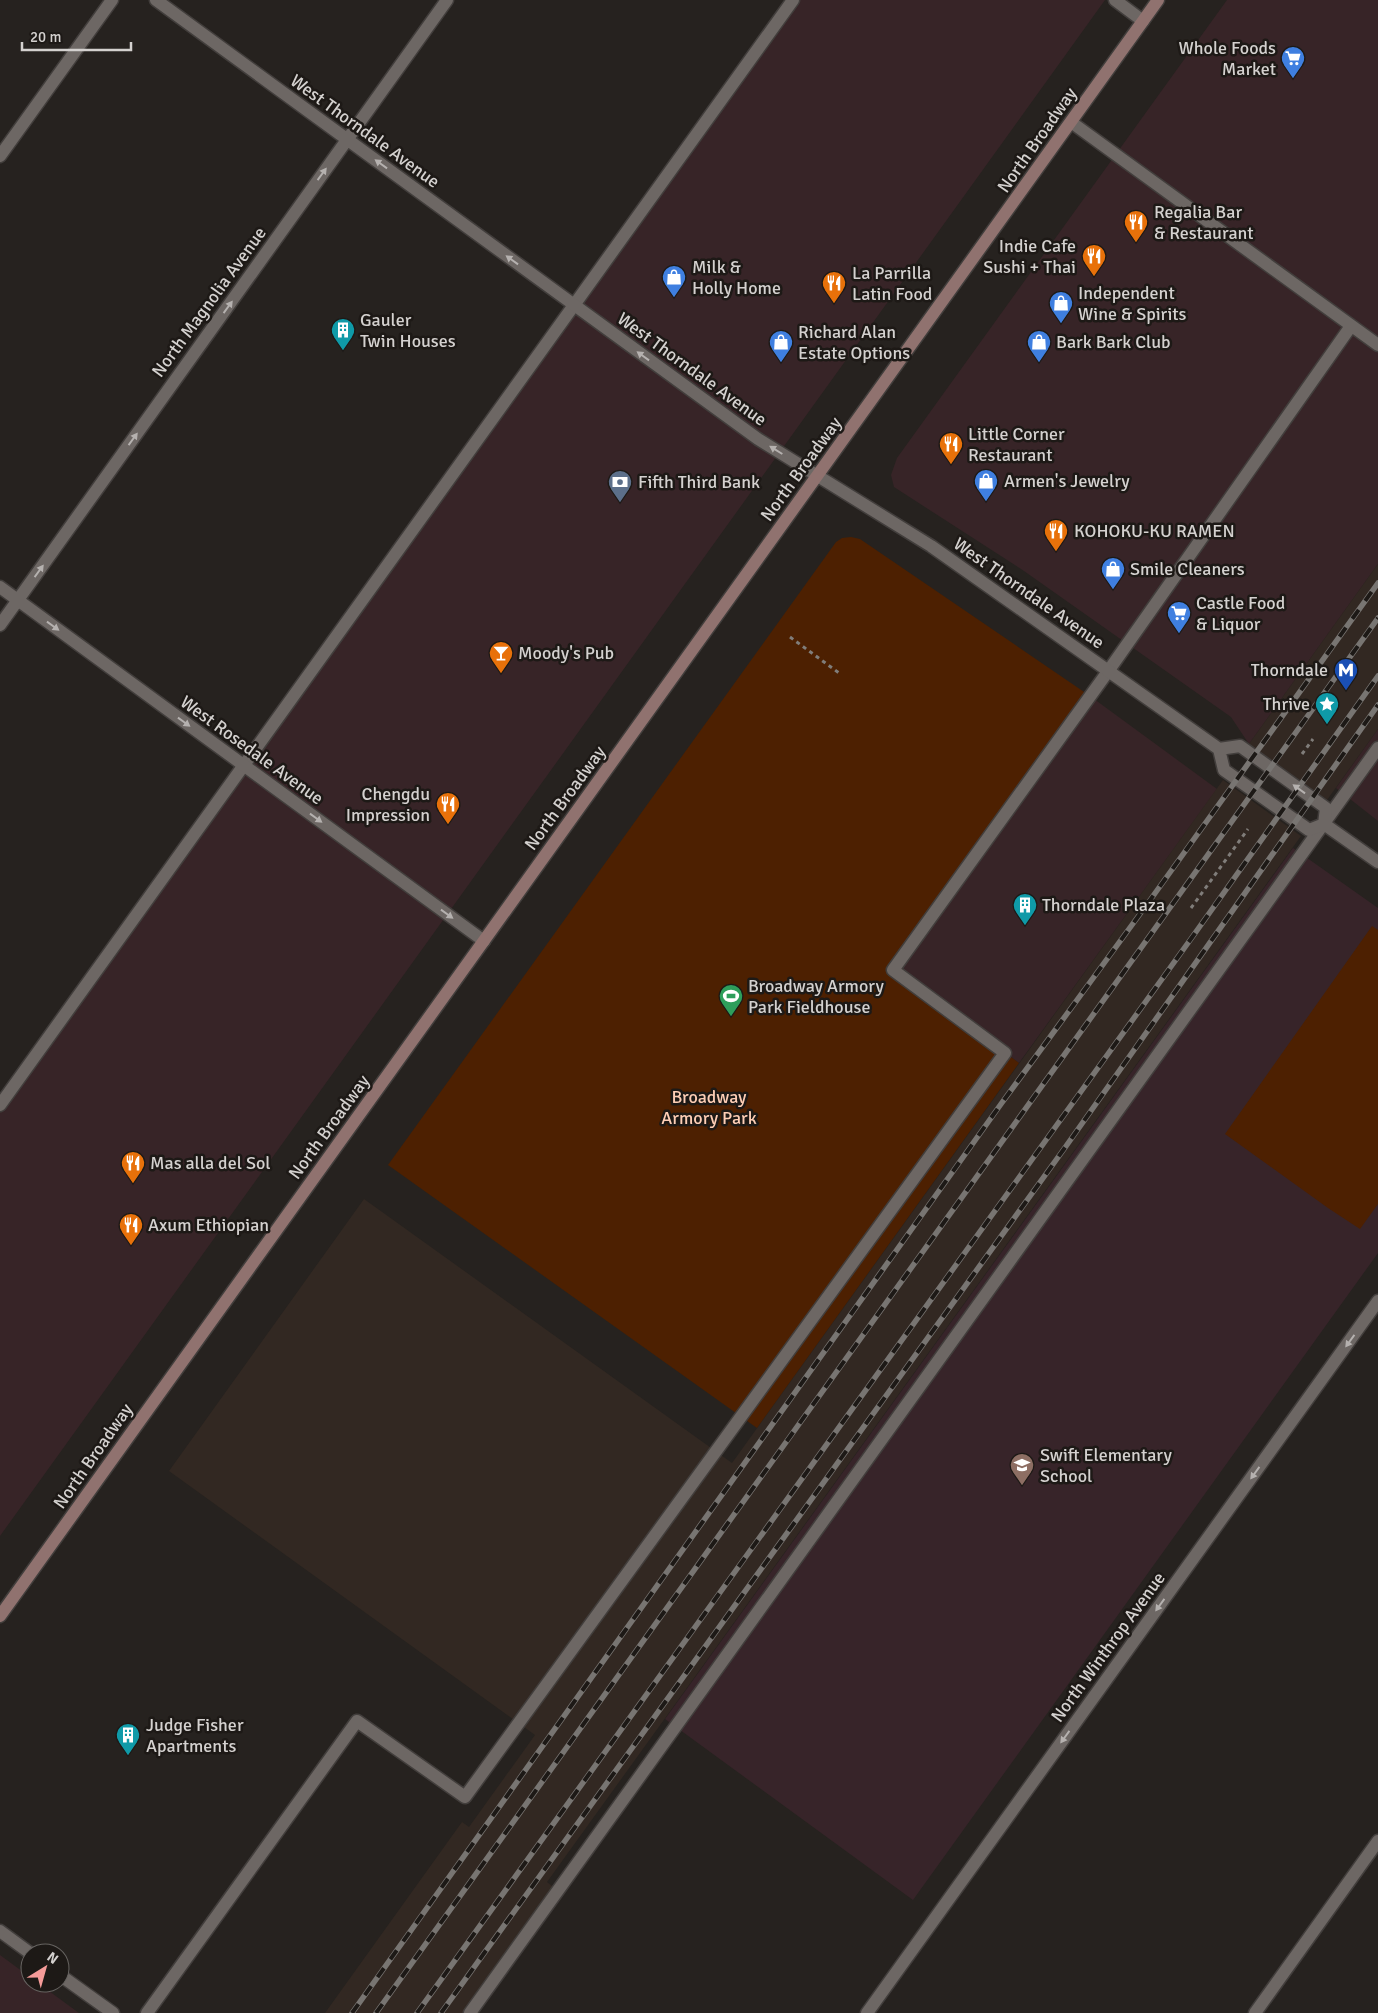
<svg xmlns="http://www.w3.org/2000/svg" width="1378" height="2013" font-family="Signika,sans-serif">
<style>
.commercial{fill:#372427}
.built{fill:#322822}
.education{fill:#372429}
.green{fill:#4d2001}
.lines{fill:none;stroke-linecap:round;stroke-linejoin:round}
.service-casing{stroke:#423e3c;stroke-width:15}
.minor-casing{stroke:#423e3c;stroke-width:15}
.secondary-casing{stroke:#423e3c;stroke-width:15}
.path{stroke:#807d7a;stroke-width:3;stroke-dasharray:4 4;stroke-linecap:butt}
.service{stroke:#6d6764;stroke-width:12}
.minor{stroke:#6d6764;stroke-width:12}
.secondary{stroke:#90726f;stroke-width:12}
.rail-casing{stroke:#787572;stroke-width:5.5}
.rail{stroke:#1d1916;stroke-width:4;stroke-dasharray:11;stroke-linecap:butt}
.oneway{fill:#b5b1af}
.labels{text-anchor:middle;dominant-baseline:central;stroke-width:5;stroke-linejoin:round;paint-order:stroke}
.poi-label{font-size:18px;fill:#d4d1cf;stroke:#1d1916;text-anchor:start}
.street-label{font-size:18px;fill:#d4d1cf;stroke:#1d1916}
.park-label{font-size:18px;fill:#feceb5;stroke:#1d1916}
</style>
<rect width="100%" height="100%" fill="#26221f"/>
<!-- commercial -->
<path class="commercial" d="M794,0H1105L0,1536V1110Z
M1227,0H1378V564L1249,744L1231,717L1024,571L894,487L891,475L897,458Z
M1090,696L1217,789L1019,1063L893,970Z
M1378,729V821L1336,788Z
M0,1955L30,1977V1983H38L79,2013H0Z"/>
<!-- built -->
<path class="built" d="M1378,564V729L1327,800L1249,744Z
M1223,780L1301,836L547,1882L558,1891L470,2013H325L462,1822L469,1827L535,1735L169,1471L364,1199L732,1463Z"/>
<!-- education -->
<path class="education" d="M1293,848L1378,908V1253L913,1900L665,1719Z"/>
<!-- green -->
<path class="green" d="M851,537L860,539L1090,696L893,970L1019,1063L757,1428L388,1165L836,542L842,538Z
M1372,926L1378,930V1204L1360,1229L1328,1208L1225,1134Z"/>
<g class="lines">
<!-- service casing -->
<g class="service-casing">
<path id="service" d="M1071,122L1378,345
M0,156L112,0
M0,1105L793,0
M147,2013L357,1721L465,1797L1005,1053L893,970L1109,670L1351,326
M470,2013L1378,748
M1255,2013L1378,1841"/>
</g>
<!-- minor casing -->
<g class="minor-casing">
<path id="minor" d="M156,0L758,439L931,546L1219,749L1224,770L1309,830L1324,824
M1115,0L1143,21
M0,587L484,941
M0,625L447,0
M1219,749L1240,746L1326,808L1324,824
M1324,824L1378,862
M0,1931L30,1953
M60,1975L113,2013
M867,2013L1378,1301"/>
</g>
<!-- secondary casing -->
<g class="secondary-casing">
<path id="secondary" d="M0,1616L1158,0"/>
</g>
<!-- path -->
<path class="path" d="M790,637L839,673
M1302,754L1313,739
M1191,908L1248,829"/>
<!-- service -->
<use href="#service" class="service"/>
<!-- minor -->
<use href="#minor" class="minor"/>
<!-- secondary -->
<use href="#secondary" class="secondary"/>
<!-- rail casing -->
<g class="rail-casing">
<path id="rail" d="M352,2013L1001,1104L1148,903L1378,583
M376,2013L1378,618
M417,2013L1193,936L1378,676
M441,2013L1064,1149L1378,705"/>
</g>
<!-- rail -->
<use href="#rail" class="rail"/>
</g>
<!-- one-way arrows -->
<defs><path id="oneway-solid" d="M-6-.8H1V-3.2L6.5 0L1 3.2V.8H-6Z" transform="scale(1.25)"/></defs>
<g class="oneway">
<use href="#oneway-solid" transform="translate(381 164) rotate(-144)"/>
<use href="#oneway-solid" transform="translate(322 174) rotate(-54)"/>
<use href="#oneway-solid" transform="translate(512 260) rotate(-144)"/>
<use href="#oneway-solid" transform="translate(228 307) rotate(-54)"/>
<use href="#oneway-solid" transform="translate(643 356) rotate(-144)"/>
<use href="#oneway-solid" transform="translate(133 439) rotate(-54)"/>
<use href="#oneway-solid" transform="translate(776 450) rotate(-148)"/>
<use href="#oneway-solid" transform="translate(39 571) rotate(-54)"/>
<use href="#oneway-solid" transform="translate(53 626) rotate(36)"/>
<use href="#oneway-solid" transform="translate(184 722) rotate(36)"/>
<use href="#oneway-solid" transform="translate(1299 789) rotate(-144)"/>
<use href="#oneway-solid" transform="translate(316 818) rotate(36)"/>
<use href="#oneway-solid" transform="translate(447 914) rotate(36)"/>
<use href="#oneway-solid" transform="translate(1350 1341) rotate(126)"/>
<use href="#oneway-solid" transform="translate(1255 1473) rotate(126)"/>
<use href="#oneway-solid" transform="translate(1160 1605) rotate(126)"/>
<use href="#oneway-solid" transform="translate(1065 1737) rotate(126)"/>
</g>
<!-- icons -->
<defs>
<g id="supermarket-pin" transform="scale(1.25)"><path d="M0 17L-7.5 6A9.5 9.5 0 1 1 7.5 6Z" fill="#3f7fe0" stroke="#1d1916"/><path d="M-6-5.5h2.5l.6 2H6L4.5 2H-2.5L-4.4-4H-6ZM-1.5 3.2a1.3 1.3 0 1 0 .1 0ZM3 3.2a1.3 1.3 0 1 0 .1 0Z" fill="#fff"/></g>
<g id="restaurant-pin" transform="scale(1.25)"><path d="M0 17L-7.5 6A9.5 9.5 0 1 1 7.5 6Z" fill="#e8710a" stroke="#1d1916"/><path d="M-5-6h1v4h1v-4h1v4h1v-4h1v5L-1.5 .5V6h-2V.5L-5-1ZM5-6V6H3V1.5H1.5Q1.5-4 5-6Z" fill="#fff"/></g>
<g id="shop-pin" transform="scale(1.25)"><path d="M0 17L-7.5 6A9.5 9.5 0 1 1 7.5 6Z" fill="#3f7fe0" stroke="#1d1916"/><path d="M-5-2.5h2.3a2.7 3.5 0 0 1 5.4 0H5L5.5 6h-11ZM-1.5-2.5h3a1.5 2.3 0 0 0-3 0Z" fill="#fff"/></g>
<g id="building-pin" transform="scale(1.25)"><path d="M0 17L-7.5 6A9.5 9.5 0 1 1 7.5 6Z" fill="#0f9aa8" stroke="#1d1916"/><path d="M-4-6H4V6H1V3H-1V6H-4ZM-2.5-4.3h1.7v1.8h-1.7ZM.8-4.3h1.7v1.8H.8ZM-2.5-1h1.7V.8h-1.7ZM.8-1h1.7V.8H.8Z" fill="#fff"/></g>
<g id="bank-pin" transform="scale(1.25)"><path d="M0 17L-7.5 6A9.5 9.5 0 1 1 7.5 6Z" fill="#5c6f8a" stroke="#1d1916"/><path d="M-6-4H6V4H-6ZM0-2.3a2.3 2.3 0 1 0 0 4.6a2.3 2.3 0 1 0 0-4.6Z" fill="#fff"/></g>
<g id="bar-pin" transform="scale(1.25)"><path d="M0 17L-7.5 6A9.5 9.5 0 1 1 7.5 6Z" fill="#e8710a" stroke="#1d1916"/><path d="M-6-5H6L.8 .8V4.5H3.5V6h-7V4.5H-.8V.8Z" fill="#fff"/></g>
<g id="metro-pin" transform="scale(1.25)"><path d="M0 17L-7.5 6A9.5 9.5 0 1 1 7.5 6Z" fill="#1a4fb4" stroke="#1d1916"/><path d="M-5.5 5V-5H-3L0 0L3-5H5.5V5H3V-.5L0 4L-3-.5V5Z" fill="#fff"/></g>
<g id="sight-pin" transform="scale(1.25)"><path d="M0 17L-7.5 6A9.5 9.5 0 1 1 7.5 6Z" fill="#0f9aa8" stroke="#1d1916"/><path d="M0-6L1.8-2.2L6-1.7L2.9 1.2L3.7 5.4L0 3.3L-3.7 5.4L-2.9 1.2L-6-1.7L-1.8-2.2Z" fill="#fff"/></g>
<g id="stadium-pin" transform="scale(1.25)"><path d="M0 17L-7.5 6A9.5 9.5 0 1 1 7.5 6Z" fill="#2e9e5b" stroke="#1d1916"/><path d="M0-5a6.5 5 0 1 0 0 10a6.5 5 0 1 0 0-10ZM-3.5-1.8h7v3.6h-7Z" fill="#fff"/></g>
<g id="school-pin" transform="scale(1.25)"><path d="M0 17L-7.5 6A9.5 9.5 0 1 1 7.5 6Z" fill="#8d6e63" stroke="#1d1916"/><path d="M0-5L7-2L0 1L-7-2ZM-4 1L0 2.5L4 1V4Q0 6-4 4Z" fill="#fff"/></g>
</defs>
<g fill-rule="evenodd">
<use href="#supermarket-pin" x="1293" y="58"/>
<use href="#restaurant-pin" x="1136" y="222"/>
<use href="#restaurant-pin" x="1094" y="256"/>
<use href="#shop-pin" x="674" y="277"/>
<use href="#restaurant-pin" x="834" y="283"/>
<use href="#shop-pin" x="1061" y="303"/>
<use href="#building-pin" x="343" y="330"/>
<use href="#shop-pin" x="781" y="342"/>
<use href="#shop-pin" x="1039" y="342"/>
<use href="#restaurant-pin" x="951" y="444"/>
<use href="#shop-pin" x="986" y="481"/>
<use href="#bank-pin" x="620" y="482"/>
<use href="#restaurant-pin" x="1056" y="531"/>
<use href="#shop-pin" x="1113" y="569"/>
<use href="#supermarket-pin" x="1179" y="613"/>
<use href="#bar-pin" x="501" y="653"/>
<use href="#metro-pin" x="1346" y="670"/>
<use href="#sight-pin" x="1327" y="704"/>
<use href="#restaurant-pin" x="448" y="804"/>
<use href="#building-pin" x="1025" y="905"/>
<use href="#stadium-pin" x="731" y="996"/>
<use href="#restaurant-pin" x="133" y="1163"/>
<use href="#restaurant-pin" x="131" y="1225"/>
<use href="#school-pin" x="1022" y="1465"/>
<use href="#building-pin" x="128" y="1735"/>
</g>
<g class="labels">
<!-- poi labels -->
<g class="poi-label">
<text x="1276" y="48" text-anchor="end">Whole Foods<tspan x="1276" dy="21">Market</tspan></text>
<text x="1154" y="212">Regalia Bar<tspan x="1154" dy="21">&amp; Restaurant</tspan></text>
<text x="1076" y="246" text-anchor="end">Indie Cafe<tspan x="1076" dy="21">Sushi + Thai</tspan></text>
<text x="692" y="267">Milk &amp;<tspan x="692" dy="21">Holly Home</tspan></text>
<text x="852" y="273">La Parrilla<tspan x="852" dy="21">Latin Food</tspan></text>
<text x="1078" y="293">Independent<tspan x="1078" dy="21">Wine &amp; Spirits</tspan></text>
<text x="360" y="320">Gauler<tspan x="360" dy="21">Twin Houses</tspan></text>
<text x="798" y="332">Richard Alan<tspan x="798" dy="21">Estate Options</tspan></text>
<text x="1056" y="342">Bark Bark Club</text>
<text x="968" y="434">Little Corner<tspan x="968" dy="21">Restaurant</tspan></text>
<text x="1004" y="481">Armen's Jewelry</text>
<text x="638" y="482">Fifth Third Bank</text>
<text x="1074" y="531">KOHOKU-KU RAMEN</text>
<text x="1130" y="569">Smile Cleaners</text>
<text x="1196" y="603">Castle Food<tspan x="1196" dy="21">&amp; Liquor</tspan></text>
<text x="518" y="653">Moody's Pub</text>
<text x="1328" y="670" text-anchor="end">Thorndale</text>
<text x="1310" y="704" text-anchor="end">Thrive</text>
<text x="430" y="794" text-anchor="end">Chengdu<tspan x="430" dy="21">Impression</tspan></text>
<text x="1042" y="905">Thorndale Plaza</text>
<text x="748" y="986">Broadway Armory<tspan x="748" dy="21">Park Fieldhouse</tspan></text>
<text x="150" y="1163">Mas alla del Sol</text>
<text x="148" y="1225">Axum Ethiopian</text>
<text x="1040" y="1455">Swift Elementary<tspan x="1040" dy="21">School</tspan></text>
<text x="146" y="1725">Judge Fisher<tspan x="146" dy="21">Apartments</tspan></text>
</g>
<!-- street labels -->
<g class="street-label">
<text transform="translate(365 131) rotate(36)">West Thorndale Avenue</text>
<text transform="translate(1037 140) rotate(-55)">North Broadway</text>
<text transform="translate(209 302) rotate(-54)">North Magnolia Avenue</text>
<text transform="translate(692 369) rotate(36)">West Thorndale Avenue</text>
<text transform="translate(801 469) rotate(-54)">North Broadway</text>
<text transform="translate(1029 593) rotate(35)">West Thorndale Avenue</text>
<text transform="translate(252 750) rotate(36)">West Rosedale Avenue</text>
<text transform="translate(565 798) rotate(-54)">North Broadway</text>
<text transform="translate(329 1127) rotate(-54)">North Broadway</text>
<text transform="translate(93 1456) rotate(-55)">North Broadway</text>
<text transform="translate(1108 1647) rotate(-54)">North Winthrop Avenue</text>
</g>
<!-- park labels -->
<g class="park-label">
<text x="709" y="1097">Broadway<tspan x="709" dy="21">Armory Park</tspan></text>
</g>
</g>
<!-- north arrow -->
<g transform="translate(45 1968) rotate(37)"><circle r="24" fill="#1d1916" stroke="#666360"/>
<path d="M0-4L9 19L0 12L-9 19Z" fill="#f59b99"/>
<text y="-8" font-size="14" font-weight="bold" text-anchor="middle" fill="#d4d1cf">N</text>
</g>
<!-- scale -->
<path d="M22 42v8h109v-8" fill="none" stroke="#d4d1cf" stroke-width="2.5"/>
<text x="30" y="42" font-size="15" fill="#d4d1cf" stroke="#1d1916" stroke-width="4" paint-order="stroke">20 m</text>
</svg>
